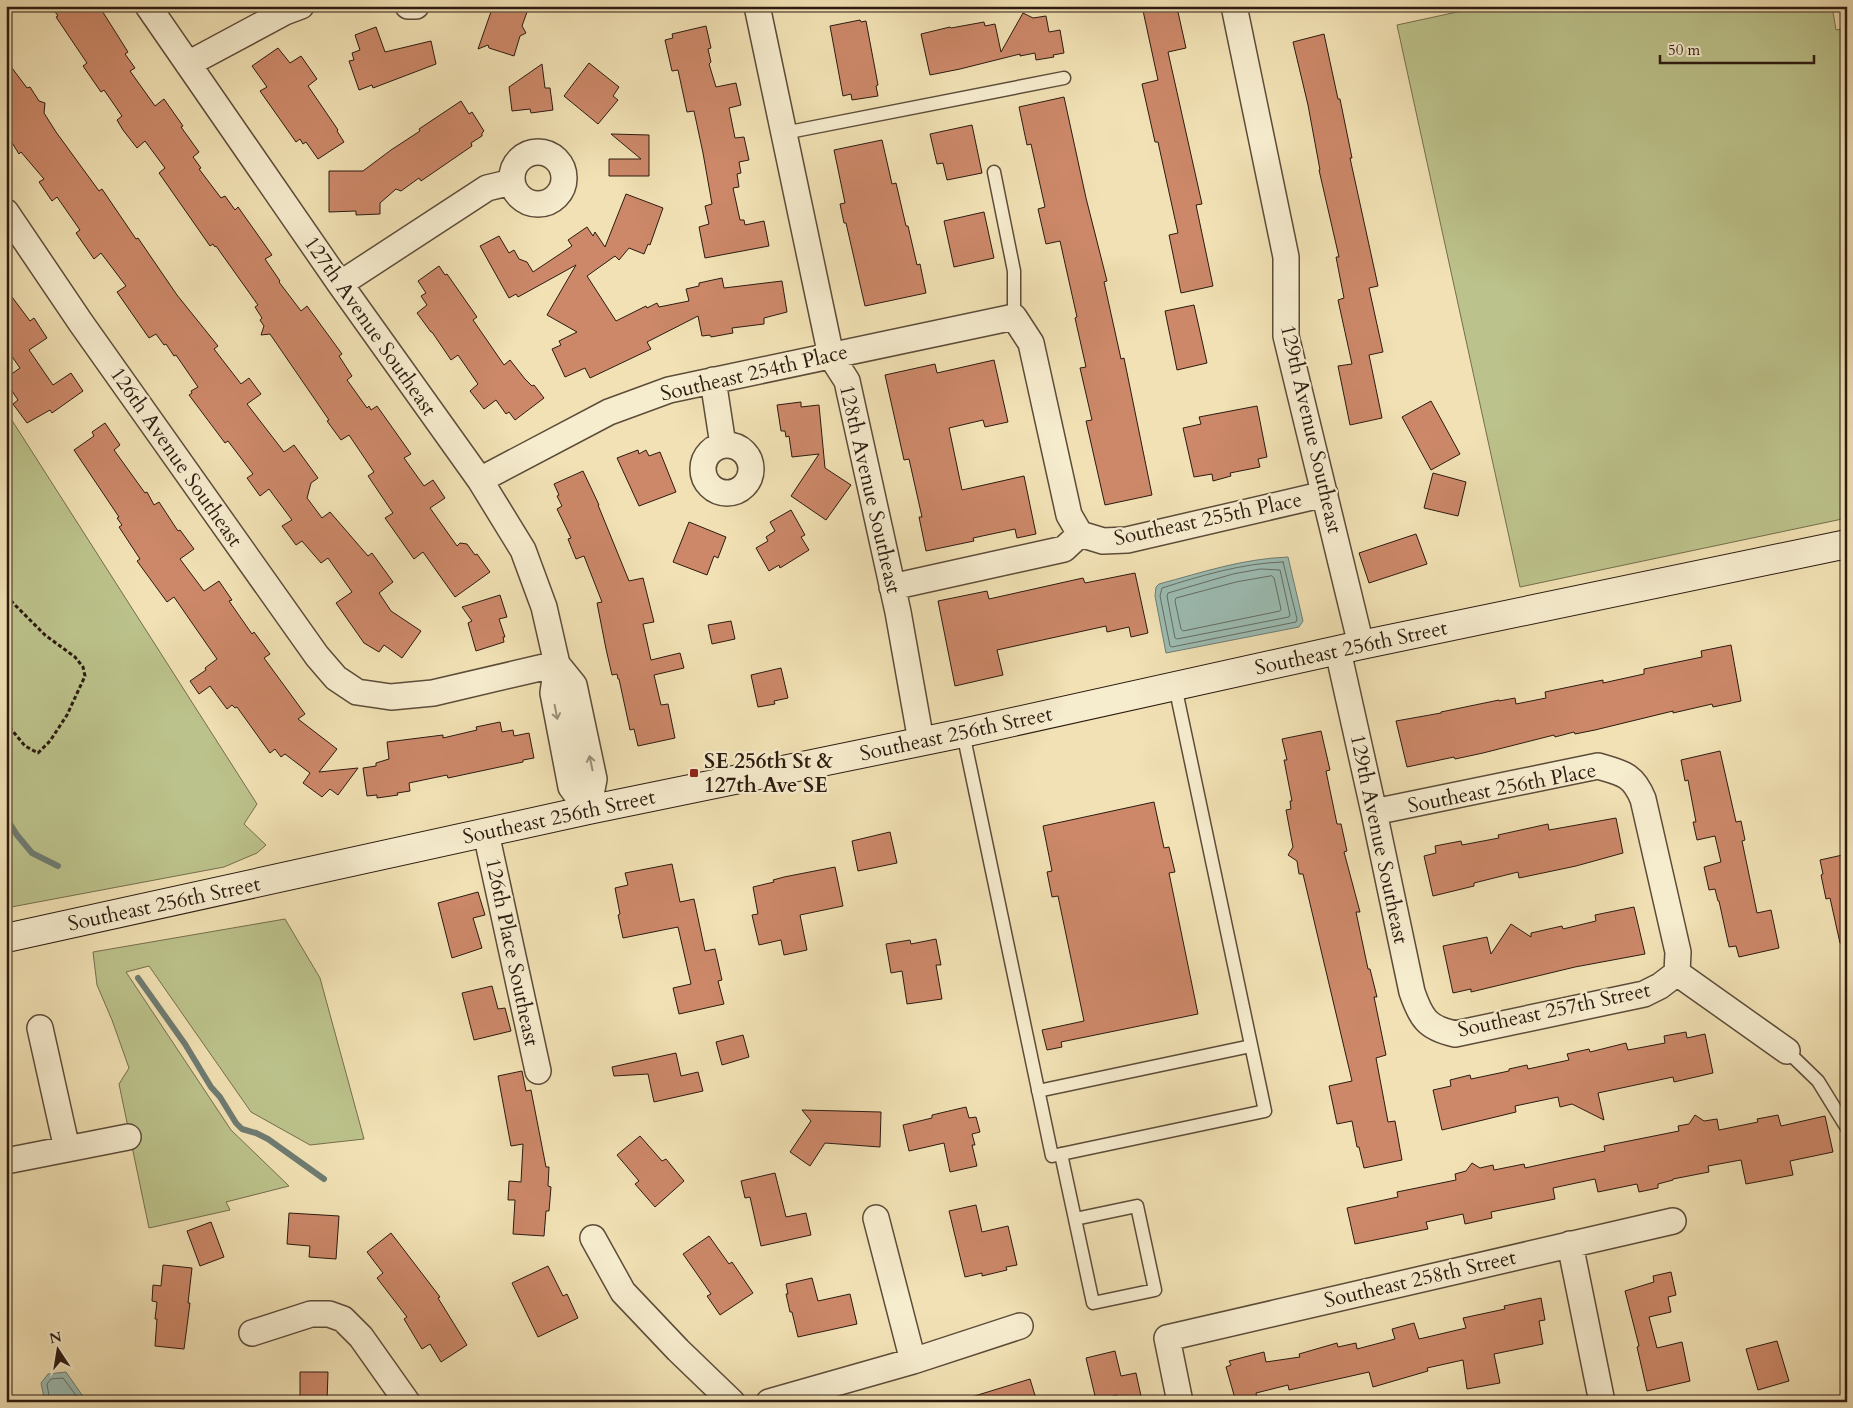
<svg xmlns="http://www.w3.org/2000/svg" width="1853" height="1408" font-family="Cardo,serif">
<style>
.green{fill:#bcc28b;stroke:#746e4e}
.water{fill:#9cbcb3;stroke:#6f7c72}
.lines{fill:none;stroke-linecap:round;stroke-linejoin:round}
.shore{stroke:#646c62;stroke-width:1}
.stream{stroke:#6f7c72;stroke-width:6}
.building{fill:#cc8869;stroke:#2c1b10}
.service-casing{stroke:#5d4c39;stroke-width:15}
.minor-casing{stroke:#5d4c39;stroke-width:28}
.secondary-casing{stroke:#2c1b10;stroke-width:30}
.path{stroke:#2c1b10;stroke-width:3;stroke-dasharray:4 2.5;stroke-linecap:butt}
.service{stroke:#f6ecce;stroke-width:12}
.minor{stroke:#f6ecce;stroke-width:25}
.secondary{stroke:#f6ecce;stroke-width:28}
.oneway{stroke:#9b8e78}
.poi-dot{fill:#8f2418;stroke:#f6ecce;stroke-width:2}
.labels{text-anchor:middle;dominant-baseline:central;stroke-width:4.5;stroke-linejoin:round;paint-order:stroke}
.street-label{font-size:21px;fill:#2c1b10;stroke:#f6ecce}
.poi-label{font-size:21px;font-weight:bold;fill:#2c1b10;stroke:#f6ecce;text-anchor:start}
</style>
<rect width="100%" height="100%" fill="#f1e1b4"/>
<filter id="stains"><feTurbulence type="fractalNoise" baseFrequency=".004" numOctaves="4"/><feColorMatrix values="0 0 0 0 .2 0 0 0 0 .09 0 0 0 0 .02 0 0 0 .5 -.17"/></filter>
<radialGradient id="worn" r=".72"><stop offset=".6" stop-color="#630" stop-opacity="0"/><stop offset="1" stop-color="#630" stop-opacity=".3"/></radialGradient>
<!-- green -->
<path class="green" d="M1485,6H1832L1836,30L1847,28V518L1520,587L1397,25Z
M6,411L257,804L244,824L266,845L257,853L224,867L6,908Z
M285,919L320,978L364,1139L310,1145L251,1112L149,966L126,972L231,1130L289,1186L226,1202L230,1210L149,1228L119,1084L129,1068L112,1020L97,985L93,952Z"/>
<!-- water -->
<path class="water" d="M1288,557L1303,621L1299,627L1166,653L1155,596L1156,587L1159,584C1204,572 1241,559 1288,557Z
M66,1372L87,1402H45L41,1383L48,1374Z"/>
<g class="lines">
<!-- shore -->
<path class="shore" d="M1283,562L1297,619L1296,622L1172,647L1170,646L1160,596L1162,588C1200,576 1243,563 1283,562Z
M1261,569L1280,570L1290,615L1289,617L1177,639L1175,638L1167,596L1168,593L1233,574Z
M1272,576L1274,578L1281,609L1280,611L1183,631L1181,629L1175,601L1176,598L1236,582Z
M50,1402L47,1384L51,1379L63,1378L81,1402"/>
<!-- stream -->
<path class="stream" d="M6,818L17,835L32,853L58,866
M138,978L185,1044L211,1087L220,1097L236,1123L242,1129L256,1133L268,1139L324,1179"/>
</g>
<!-- building -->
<path class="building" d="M51,6H99L128,52L125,54L135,68L130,71L155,106L164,99L183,126L181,127L199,152L193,157L201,168L199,169L221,198L225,196L235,210L238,207L272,255L265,259L280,281L279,282L301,311L307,306L342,354L339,356L352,376L347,380L367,408L369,406L371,410L377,406L411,454L404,458L424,486L433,480L445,498L430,508L457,546L460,543L467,544L475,555L477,554L490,572L455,597L423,552L414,559L385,518L393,513L368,476L374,472L349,435L341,440L327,421L329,420L270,334L261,335L264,326L260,320L262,318L255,307L258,305L216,246L215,247L213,244L210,246L159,173L165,168L145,141L137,148L123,130L117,120L122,116L104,90L101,92L83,66L87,63L56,17L58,16Z
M493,6H527L525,11L527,12L522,26L526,33L520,36L514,56L489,48L488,45L478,49Z
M1142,6H1175L1176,12H1178L1186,48L1168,52L1202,204L1196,205L1213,286L1181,293L1169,235L1178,233L1158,142H1155L1142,84L1158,80Z
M1023,13L1033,18L1046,16L1049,32L1060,30L1064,53L1053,55L1054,57L1036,60L1035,53L1020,56V54L960,69L930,75L921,34L950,27L951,28L984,22L985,26L995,24L1001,52Z
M860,20L861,22L866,21L878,85L876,86L878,96L852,100L851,94L843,96L830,26Z
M706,26L711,48L708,49L711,62L709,64L716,87L736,83L741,105L729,108L735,138L744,137L749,160L739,162L741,173L737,174L739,187L733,188L740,220H744L745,225L764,221L769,246L705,258L699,227L709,224L705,206L712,204L703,153L694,111L687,112L678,70L672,71L665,40L673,38L672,34Z
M376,27L385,52L431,41L436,64L373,88L372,85L359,90L349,61L354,60L352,53L360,50L355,35Z
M1324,34L1338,99H1340L1352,158H1350L1378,286L1369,288L1383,352L1369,355L1382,418L1350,425L1338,366L1352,364L1338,300L1344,298L1336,257H1339L1319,170H1320L1308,105L1293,42Z
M278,48L290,63L301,56L317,79L308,86L338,130L337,131L344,142L318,159L306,142L303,144L300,139L296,142L260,91L267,87L252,66Z
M6,60L27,88L30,87L39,101L45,103L44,113L56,132L99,191L102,189L136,239L138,238L177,295L218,346L214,349L241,384L249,378L261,394L247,404L284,452L294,445L318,478L311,483L307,498L322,518L330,512L368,556L372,553L393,582L379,593L391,611L421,631L402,658L384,645L379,652L364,643L336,603L352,592L328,558L321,563L302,541L296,545L282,526L292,520L269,489L260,496L247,478L253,474L228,441L225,443L189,395L192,393L191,391L198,387L176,355L174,356L166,344L164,345L156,334L149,338L117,292L126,286L101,253L94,259L76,233L80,230L57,197L52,201L39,182L44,179L21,152L19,154L6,133Z
M589,63L619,87L613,96L618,100L598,124L564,96Z
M542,64L545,88H550L553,110L531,113L530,109L512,111L509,87Z
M1064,97L1086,198L1107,281L1104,282L1121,359L1124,358L1152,495L1105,505L1086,421L1092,420L1080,368L1086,367L1075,318L1077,317L1060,241L1046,244L1038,209L1045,207L1031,144L1027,145L1019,107Z
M461,101L469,114L472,112L484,131L482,133V136L471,143L472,146L421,181L419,178L401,191L396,189L380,203V214L356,215V211L329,212V171H363L391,150L420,131L419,129Z
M972,125L982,173L947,180L943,163L937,164L930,134Z
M611,134L649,135V176H609V159H641Z
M882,140L892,184L896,183L906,226H908L917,265L920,264L926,293L865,306L846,223H844L840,204L845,203L834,150Z
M626,194L663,208L650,245L648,244L644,254L629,248L619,260L615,256L587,276L616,321L646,306L647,308L657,303L659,307L689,301L686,289L699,286V283L722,278L724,288L782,281L787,312L764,318V324L732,328L733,333L711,337L710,335L702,336L698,316L647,342L651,349L590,378L585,368L565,377L552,349L561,345L559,341L577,332L547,315L576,265L518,297L516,294L509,298L480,246L499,236L509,253L514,250L519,259L527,262L533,272L572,246L568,240L587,227L593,236L595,232L605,247Z
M984,212L994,258L954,267L944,221Z
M439,266L445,275L447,274L477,317L473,320L504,365L510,360L525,379L532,386L534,385L544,398L515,420L509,412L506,414L496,400L484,409L470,391L478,384L458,355L451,360L432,332H431L417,313L427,305L421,296L426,293L418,281Z
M6,289L30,321L34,318L47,338L29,350L53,385L71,373L83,391L52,413L50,410L27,423L13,404L18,400L6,382V378L20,368L6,348Z
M1194,305L1207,363L1177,370L1165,311Z
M994,360L1008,422L985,427L983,420L949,428L962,490L1024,476L1036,534L1017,538L1015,529L973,538L974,541L926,551L919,517H922L909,459L904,460L885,375L935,364L937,373Z
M1431,401L1460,454L1431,470L1402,417Z
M801,402V407L819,405L825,468L851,485L826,520L791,496L819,454L792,457L789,436L786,437L785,431H781L777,405Z
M1257,406L1267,457L1258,459L1260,467L1230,473L1231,476L1213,481L1212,474L1194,477L1183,428L1201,424L1199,417Z
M105,423L120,445L114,450L145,493L147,492L154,505L159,502L178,531L180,530L194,549L180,559L204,591L219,581L232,600L229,601L252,634L254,632L270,654L264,658L305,714L298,719L337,749L319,772L358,768L338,795L330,789L322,797L303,783L310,773L285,754L281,757L275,749L270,753L237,707L235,708L232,705L227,709L210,686L199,694L190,681L206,670L205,668L217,659L174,597L167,602L137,561L140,559L119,527L122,525L117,518L119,517L74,450L94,436L92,432Z
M638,450L639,454L646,450L649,456L660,452L676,492L639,506L617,458Z
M583,471L599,505H598L629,581L643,578L654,622L643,624L651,660L680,653L684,668L654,675L661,705L668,704L675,738L638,746L634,729L630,730L619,679H618L617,674L612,675L606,649L597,603L602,602L584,556L576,559L568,539L571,538L557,509L562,506L557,496L559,495L554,484Z
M1433,473L1466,482L1458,516L1424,508Z
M791,510L805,535L801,537L809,550L780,568L779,565L769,571L756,548L768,541L766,537L775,531L770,522Z
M689,522L726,537L718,558L714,556L707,575L673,562Z
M1416,534L1427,564L1369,583L1359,553Z
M1135,573L1148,633L1131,637L1129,627L1107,632L1106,626L997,650L1003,675L955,686L938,601L987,591L989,599L1083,578L1085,583Z
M500,595L507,617L499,619L505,637H503L504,642L476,651L468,623L472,621L462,607Z
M731,621L735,639L712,644L708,625Z
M1731,645L1741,701L1713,707L1712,704L1673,713V711L1595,730L1575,734L1574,732L1555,737L1554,735L1483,753L1455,759L1454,757L1407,767L1396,721L1441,713V712L1499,700V701L1515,698L1516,704L1546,698L1545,692L1603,680V683L1644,674V669L1702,657L1701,651Z
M781,668L788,698L774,701L775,704L758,707L751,675Z
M500,722L502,732L513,730L514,736L529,733L534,758L523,760V762L448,778L447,775L409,783L410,791L397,793L398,795L377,798V795L367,796L363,768L376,766V763L389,759L387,742L443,735V738L477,730L476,727Z
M1321,731L1330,770L1326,771L1337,824H1341L1347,851L1344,852L1360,912H1356L1368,969H1370L1377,997H1374L1386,1055L1376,1058L1388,1122L1395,1121L1402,1160L1364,1168L1359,1147H1357L1352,1121L1337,1124L1329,1086L1352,1081L1303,874H1299L1297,861L1288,855L1293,847L1286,810L1291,809L1290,801H1292L1284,760H1287L1282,739Z
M1720,751L1736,822L1741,821L1745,840L1742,841L1757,913L1771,910L1779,948L1739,957L1736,946L1729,947L1719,901H1718L1715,889L1709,890L1704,867L1721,862L1715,836L1697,840L1693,822H1696L1688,780L1685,781L1681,760Z
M1154,802L1164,848L1169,847L1175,872L1169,873L1198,1014L1061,1042L1062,1047L1047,1050L1042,1030L1084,1021L1058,896L1052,897L1047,872L1052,871L1043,826Z
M1616,818L1623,853L1576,866L1519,878L1518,872L1474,883V886L1433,896L1424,856L1436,853L1435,846L1461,841L1462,845L1499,838L1498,835L1548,824L1549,830Z
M890,832L897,863L858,871L852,841Z
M1847,854V942L1840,943L1830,898L1826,899L1821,875L1823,874L1820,860Z
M672,864L680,902L694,899L705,951L715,949L722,980L718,981L724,1004L679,1014L673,988L691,984L678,927L623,938L618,915L620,914L615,888L628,885L625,873Z
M835,867L843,906L800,915L807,950L784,955L781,940L759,945L752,915L758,914L753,887L774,882L773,880L784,877Z
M478,892L485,915L473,918L482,948L452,958L438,903Z
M1634,907L1645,954L1575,967L1471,992V989L1453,993L1443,946L1487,937L1491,954L1511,924L1531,937V933L1562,926L1563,929L1596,921L1595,915Z
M936,939L941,965H936L942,999L907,1004L902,971L891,973L886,944L910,940L911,944Z
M492,986L498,1009L505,1008L511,1031L474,1040L462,993Z
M1686,1032L1687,1038L1705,1034L1713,1073L1674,1082L1673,1077L1598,1093L1604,1120L1572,1104L1560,1107L1558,1097L1515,1106L1516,1112L1442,1130L1433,1090L1451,1086L1450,1080L1470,1075L1471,1079L1509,1071V1069L1527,1065L1528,1069L1569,1060L1567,1054L1589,1049L1590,1052L1626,1043L1628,1050L1665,1043L1664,1036Z
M743,1035L749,1057L722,1065L716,1042Z
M676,1053L681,1076L698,1072L703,1091L654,1102L648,1074L614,1076L612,1067Z
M522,1071L526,1091L531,1090L546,1167H549L548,1186L551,1187L549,1211H546L544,1236L513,1234L515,1200H508L509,1181L521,1182L523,1144L511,1146L498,1076Z
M966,1107L969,1118L976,1117L980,1132L972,1134L975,1145H972L977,1166L950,1172L944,1143L909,1151L903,1125L932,1118V1115Z
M802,1110L881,1112L880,1147L825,1143L810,1166L790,1152L811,1121Z
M1695,1115L1704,1121L1717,1119L1719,1130L1758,1122L1757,1119L1778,1115L1781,1126L1825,1116L1833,1152L1790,1161L1793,1175L1746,1184L1741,1160L1708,1166L1709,1172L1673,1179V1180L1658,1184V1188L1639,1192L1637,1184L1598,1192L1595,1179L1553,1188L1555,1199L1491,1212L1492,1218L1465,1224L1463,1214L1426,1222L1428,1229L1355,1244L1347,1208L1398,1197L1397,1192L1456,1180L1455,1174L1466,1171L1472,1163L1480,1168L1493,1165L1494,1170L1524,1164L1525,1168L1571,1158L1605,1151L1604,1146L1679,1131L1678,1126L1689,1124Z
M640,1136L662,1161L666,1159L684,1181L655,1207L635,1184L639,1181L617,1155Z
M775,1173L786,1217L806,1213L811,1235L761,1246L750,1197L745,1198L741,1181Z
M976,1205L982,1232L1008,1226L1017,1265L1006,1267L1007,1270L982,1276V1273L965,1277L949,1211Z
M289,1213L339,1216L336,1259L309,1257L310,1246L287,1244Z
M211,1222L224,1257L200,1266L187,1231Z
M391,1233L440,1297L438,1298L467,1345L441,1362L430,1344L422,1349L404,1319L407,1317L377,1278L383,1273L367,1252Z
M709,1236L729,1264L732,1262L753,1293L720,1315L707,1296L711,1294L683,1254Z
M163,1265L192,1268L188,1303H190L184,1349L155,1346L157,1319H155L157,1302L152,1301L153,1285L161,1286Z
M548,1266L563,1296L567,1294L578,1318L538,1337L512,1283Z
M1671,1272L1676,1295L1668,1297L1671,1312L1649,1317L1657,1348L1682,1342L1690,1381L1647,1391L1637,1347L1639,1346L1625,1291L1654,1282L1653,1276Z
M812,1278L818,1301L850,1294L857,1324L798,1337L792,1312H790L786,1294H788L786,1284Z
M1541,1298L1545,1320L1539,1321L1543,1344L1494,1354L1500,1383L1467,1389L1463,1360L1427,1368L1428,1371L1373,1387L1369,1372L1289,1390L1288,1385L1256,1393L1258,1402H1236L1226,1367L1231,1365L1229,1361L1264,1352L1266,1362L1300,1357L1299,1354L1337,1343L1338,1347L1356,1343L1357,1349L1395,1339L1392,1329L1414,1323L1419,1339L1466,1328L1463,1318L1505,1309L1504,1306Z
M1777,1341L1789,1381L1758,1390L1746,1349Z
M1115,1351L1121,1376L1136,1373L1141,1396L1119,1401L1117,1395L1096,1400L1086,1358Z
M300,1372H328L327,1402H300Z
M1030,1379L1037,1402H969L968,1398Z"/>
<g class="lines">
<!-- service casing -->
<g class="service-casing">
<path id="service" d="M784,133L1064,78
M994,172L1014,271V317
M963,733L1052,1156L1265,1111L1175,686
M1787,1051L1818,1081L1847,1128
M1038,1091L1251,1046
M1061,1154L1093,1303L1155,1290L1137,1206L1075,1219"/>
</g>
<!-- minor casing -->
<g class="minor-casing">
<path id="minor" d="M148,6L340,284L480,480L523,550L544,607L557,664L553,693L571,787L588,810
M408,6H416
M757,6L831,356L847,381L898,612L921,741
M1234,6L1286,257V336L1361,645
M188,64L285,12L301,6
M512 178a26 26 0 1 1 52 0a26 26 0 1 1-52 0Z
M6,212L81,323L317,656L336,678L357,692L391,697L433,693L557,664
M340,284L487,188L512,182
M713,380L723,445
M703 469a24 24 0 1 1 48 0a24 24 0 1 1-48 0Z
M480,480L609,412L669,390L1014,317L1031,343L1069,515L1080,534
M892,587L1064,549L1080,534L1103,541L1127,540L1325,494
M1338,651L1374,812L1412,992C1421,1018 1427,1028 1455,1034L1644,994L1660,986L1677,973
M557,664L574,685L594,779L588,810
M1374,812L1598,766C1622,773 1633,774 1643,799L1678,952L1677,973L1787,1051
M486,833L538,1071
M40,1028L67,1149
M6,1161L128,1137
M876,1218L913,1361
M593,1238L623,1292L678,1350L732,1402
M1570,1244L1602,1402
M252,1333L311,1314H329L343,1319L361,1337L407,1402
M769,1402L913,1361L1020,1326
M1180,1402L1167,1338L1673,1221"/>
</g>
<!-- secondary casing -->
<g class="secondary-casing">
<path id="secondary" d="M6,938L588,810L963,733L1361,645L1847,544"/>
</g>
<!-- path -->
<path class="path" d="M6,596L45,635L75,657L83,667L85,676L67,715L50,741L38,753L25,746L6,723"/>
<!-- service -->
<use href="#service" class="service"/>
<!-- minor -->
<use href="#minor" class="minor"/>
<!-- secondary -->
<use href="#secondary" class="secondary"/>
</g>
<!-- one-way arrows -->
<defs><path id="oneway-shaft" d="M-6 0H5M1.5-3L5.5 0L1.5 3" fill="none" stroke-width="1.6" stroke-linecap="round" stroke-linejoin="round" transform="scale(1.25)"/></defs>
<g class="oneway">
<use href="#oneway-shaft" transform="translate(556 712) rotate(79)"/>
<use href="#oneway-shaft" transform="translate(591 763) rotate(-102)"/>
</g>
<!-- markers -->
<rect class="poi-dot" x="689" y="768" width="10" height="10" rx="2.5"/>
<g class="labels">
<!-- street labels -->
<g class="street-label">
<text transform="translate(370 326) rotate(55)">127th Avenue Southeast</text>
<text transform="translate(754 373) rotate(-13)">Southeast 254th Place</text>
<text transform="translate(1311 429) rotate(77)">129th Avenue Southeast</text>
<text transform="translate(176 457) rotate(55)">126th Avenue Southeast</text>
<text transform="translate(870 489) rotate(77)">128th Avenue Southeast</text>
<text transform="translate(1208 519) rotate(-12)">Southeast 255th Place</text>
<text transform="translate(1351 648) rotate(-12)">Southeast 256th Street</text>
<text transform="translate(956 734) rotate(-12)">Southeast 256th Street</text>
<text transform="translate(1502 788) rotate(-11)">Southeast 256th Place</text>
<text transform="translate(559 817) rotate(-12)">Southeast 256th Street</text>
<text transform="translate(1379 839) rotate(78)">129th Avenue Southeast</text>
<text transform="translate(164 904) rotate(-12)">Southeast 256th Street</text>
<text transform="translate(512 952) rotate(78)">126th Place Southeast</text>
<text transform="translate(1554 1010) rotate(-12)">Southeast 257th Street</text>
<text transform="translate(1420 1279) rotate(-13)">Southeast 258th Street</text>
</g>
<!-- poi labels -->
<g class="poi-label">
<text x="704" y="761">SE 256th St &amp;<tspan x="704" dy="24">127th Ave SE</tspan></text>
</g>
</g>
<!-- margin -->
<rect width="1853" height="1408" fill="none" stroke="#f1e1b4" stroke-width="25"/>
<rect x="8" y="8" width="1838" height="1393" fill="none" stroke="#2c1b10" stroke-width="2.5"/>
<rect x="12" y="12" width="1828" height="1383" fill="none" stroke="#2c1b10"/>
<!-- north arrow -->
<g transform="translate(58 1350) rotate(348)" stroke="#f6ecce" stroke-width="4" paint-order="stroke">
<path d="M0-4L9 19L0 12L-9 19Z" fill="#2c1b10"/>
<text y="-8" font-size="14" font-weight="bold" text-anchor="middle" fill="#2c1b10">N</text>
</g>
<!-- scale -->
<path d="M1660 55v8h154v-8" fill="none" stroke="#2c1b10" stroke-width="2.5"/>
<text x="1668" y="55" font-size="15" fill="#2c1b10" stroke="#f6ecce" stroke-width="4" paint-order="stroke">50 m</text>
<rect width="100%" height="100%" filter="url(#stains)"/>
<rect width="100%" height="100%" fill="url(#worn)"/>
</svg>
